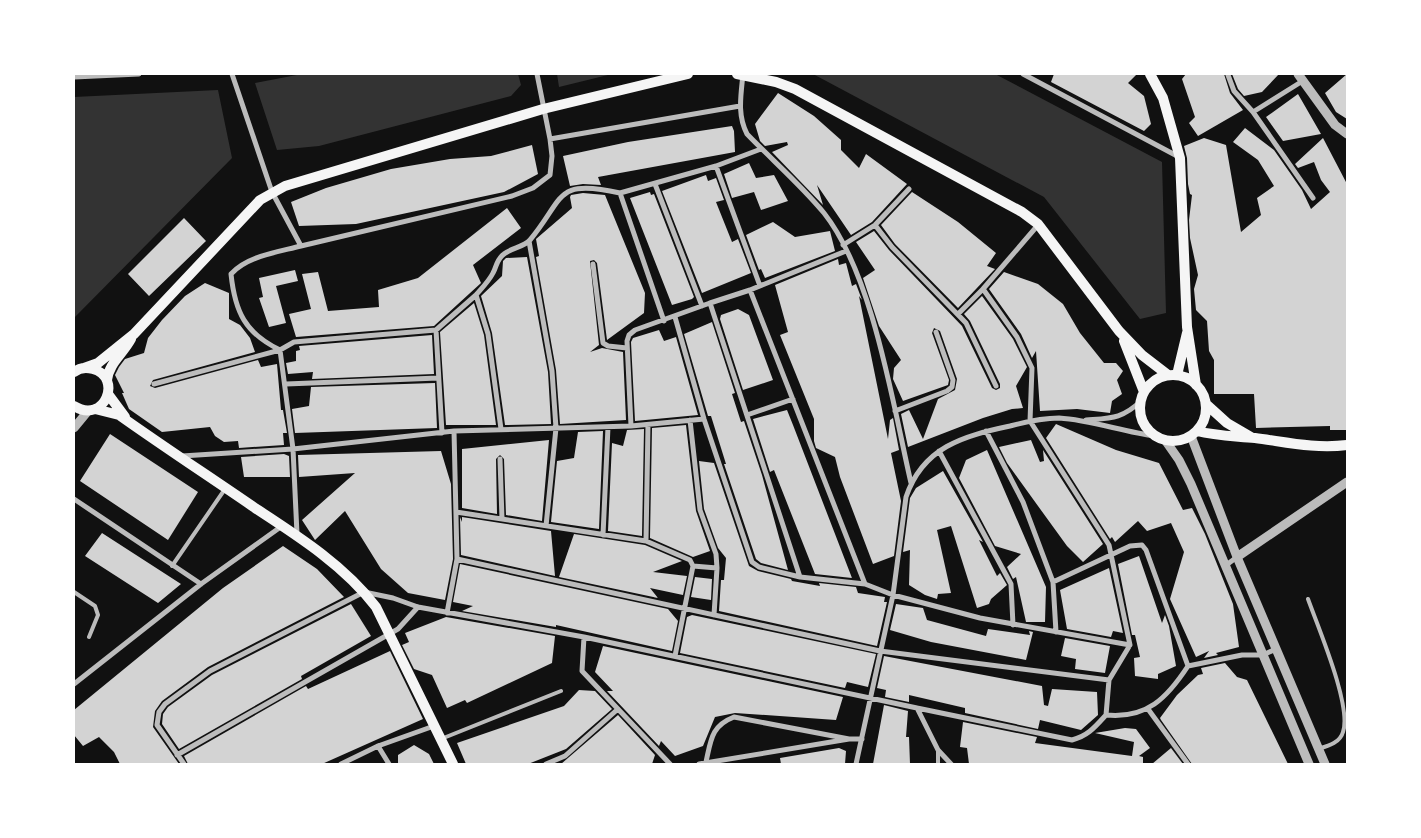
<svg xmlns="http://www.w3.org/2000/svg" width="1421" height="838" font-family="Arial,sans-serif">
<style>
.water{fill:#333}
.building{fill:#d3d3d3}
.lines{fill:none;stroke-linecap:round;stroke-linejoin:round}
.service{stroke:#bcbcbc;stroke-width:4}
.minor{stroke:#bcbcbc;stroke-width:5}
.tertiary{stroke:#bcbcbc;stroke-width:9}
.secondary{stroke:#f5f5f5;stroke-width:10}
</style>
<rect width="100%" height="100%" fill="#111"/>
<!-- water -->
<path class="water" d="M302,74H518L521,85L511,96L319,146L277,150L255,83Z
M557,74H612L559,87Z
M813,74H995L1162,162L1166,313L1140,319L1044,197Z
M218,90L232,158L74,318V97Z"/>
<!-- building -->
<path class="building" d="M1054,74H1137L1128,83L1144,96L1151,124L1144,131L1051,82Z
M1186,74H1224L1230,93L1243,110L1198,136L1189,123L1195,117L1182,79Z
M1232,74H1279L1262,92L1244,96L1238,89Z
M1347,74V119L1336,112L1325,93Z
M778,93L814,116L841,140V150L859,168L866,154L907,184L872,222L851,235L817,185L823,205L772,152L788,145L787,142L765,146L760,141L755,124Z
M1298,94L1321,134L1283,141L1266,117Z
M732,126L734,131L735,152L598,177L601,185L583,184L570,186L563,156L628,142Z
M1245,128L1274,150L1302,190L1311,209L1330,192L1321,180L1314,162L1298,168L1295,164L1323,138L1347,184V430H1330V426L1256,428L1254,394H1214V360L1209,351L1207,321L1196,310L1194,289L1198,275L1190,238L1189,220L1192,195L1190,194L1188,184L1187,158L1184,146L1204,138L1226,145L1241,232L1261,215L1257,198L1274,186L1258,160L1233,142Z
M532,145L538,174L504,192L356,224L299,226L291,202L326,188L391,169L450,159L491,156Z
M749,163L756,178L774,175L788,201L761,210L754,192L732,198L724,174Z
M706,175L708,181L716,178L724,200L716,202L732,242L738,239L751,273L702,293L662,191Z
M650,192L651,195L654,194L694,297L692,299L672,305L630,198Z
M912,192L958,222L996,253L987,266L995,269L958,308L895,244L881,225Z
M583,193L605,195L645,293L644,313L607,340L597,263L594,260L590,261L599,345L590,352L602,348L623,352L626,420L560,424L556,370L536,257L539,256L536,239L572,208L570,197L571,195Z
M507,208L521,228L473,265L481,283L434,326L296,337L289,314L311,309L302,274L318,272L328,311L379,307L378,290L418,278Z
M184,218L206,241L149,296L128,274Z
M773,222L795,237L830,231L835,251L765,278L761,269L759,270L746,235Z
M874,231L889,250L962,326L992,388L996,390L1000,388V384L970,321L964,314L982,296L1013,339L1027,367L1016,386L1023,408L1012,409L983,418L908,447L901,414L909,410L923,439L938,399L955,390L957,379L940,331L934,328L932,333L949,380L948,385L903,401L893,379L894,368L901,360L879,326L863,278L875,270L856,242Z
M527,257L548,372L551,424L505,425L492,333L481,296L502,276L503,261L506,258Z
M838,259L839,265L846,263L852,286L856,284L862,300L859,296L888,439L890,420L893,418L899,450L891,453L901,501L894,556L873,564L840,477L835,457L816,448L814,441V419L780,335L788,332L775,285Z
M295,270L298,281L276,286L286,323L269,327L259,298L263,297L259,278Z
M1004,272L1038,284L1063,304L1080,333L1104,363H1116L1123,371L1117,380L1122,394L1112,401L1110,413L1077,409L1040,411L1036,351L1032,358L1021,334L989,289Z
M205,283L229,293V319L240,325L250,338L255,352L153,380L150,386L155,388L258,360L261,367L277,364L281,410H283L287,433H283L284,445L239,448L238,441L224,442L215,436L210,427L162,432L129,409L122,393H124L115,375L119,367L125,359L144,353L148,338L162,320L185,296Z
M474,303L484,335L496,425H446L440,332Z
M738,309L749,315L773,380L743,390L720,319L721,315Z
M712,322L735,393L732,394L741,422L744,421L762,475L788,570L761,563L756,559L724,464H726L711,416H708L684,334Z
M659,330L664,341L676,337L698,415L635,421L631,342L633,338Z
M432,335L434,374L312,379L313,372L288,374L286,363L296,361V351L300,350L299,346Z
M435,383L437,428L295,433L292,409L309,406L311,387Z
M787,410L793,425L852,578L815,574L774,470L770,472L753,419Z
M1056,424L1116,450L1159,463L1183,510L1192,508L1205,534L1233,604L1239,647L1216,653L1218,655L1204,658L1209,651L1196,657L1170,599L1184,552L1171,523L1147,531L1138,521L1115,542L1112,537L1110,539L1046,438Z
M686,425L696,511L710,551L693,557L650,538L652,428Z
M644,429L642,536L608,531L612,443L623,446L627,430Z
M603,431L599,529L551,522L557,461L574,458L578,432Z
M110,434L198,492L168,540L80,481Z
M549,440L542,521L506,515L504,459L500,455L496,459L497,514L462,508V449Z
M1031,440L1040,462L1044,461L1043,450L1103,544L1083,562L1067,546L1038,506L1007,463L999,447Z
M987,450L1046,587L1045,622H1026L1016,577L1013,579L1007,567L1021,554L995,546L959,478L966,460Z
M441,451L451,484L453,559L445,600L408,593L381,569L345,511L315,540L302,520L355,473L299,477L298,455Z
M284,454L289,456L290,477H244L241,457Z
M699,461L714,463L749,566L758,571L791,579L792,581L820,586L819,583L856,587L858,593L885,597L884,602H887L877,646L719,611L721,580H724L726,558L718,548L704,509Z
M943,471L983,542L979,540L997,576L1000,573L1007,585L991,599L989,604L977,608L951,526L937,530L951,593L938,594L937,599L925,595L909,585L910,550L903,552L910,498L916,488Z
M460,517L462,522V517L551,531L555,576L461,555Z
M102,533L181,584L158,603L85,556Z
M574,534L645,545L682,561L653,572L687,576L683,595L650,588L658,598L559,577Z
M283,546L317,569L344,597L208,667L162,701L155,711L153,727L179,764H120L114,752L99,737L83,746L74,735V710L223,588Z
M1139,556L1162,623L1165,615L1169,626L1176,666L1158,674V679L1135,676L1134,658L1140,657L1135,635H1132L1118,564Z
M460,564L668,609L678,621L672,651L556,625V627L462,611L473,606L453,602Z
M1109,568L1123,633L1113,631L1111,637L1067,629L1060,590Z
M695,577L712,579L711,600L691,597Z
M351,604L371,636L301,676L302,679L179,749L162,724L163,714L168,707L212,675Z
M896,604L923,608L927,620L986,636L988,629L1030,635L1029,631L1033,632L1026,660L931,642L890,630Z
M692,615L876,654L868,687L847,682L845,688L680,653L687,617Z
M446,617L555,636L552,663L467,703L465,700L447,708L432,675L414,669L402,645L409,642L405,633Z
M1065,638L1110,646L1105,673L1075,669L1076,659L1061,656Z
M603,646L843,697L836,720L735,713L715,717L703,746L675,756L661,741L659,746L607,691H613L595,672Z
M390,651L423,719L322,764H188L184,756L306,686L308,689Z
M884,656L1042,686L1044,705L1048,706L1052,689L1097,692L1098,715L1081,730L1040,720L1038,729L965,713V708L909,695V702L885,697L886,690L877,688Z
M1225,663L1237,677L1247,680L1288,764H1192L1161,720L1160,718L1177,695L1198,675L1203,674L1201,668Z
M579,690L595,691L612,709L566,749L528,764H466L457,743L564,706Z
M884,705L908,711L906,737H909L910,764H873Z
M618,715L655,755L652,764H561Z
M963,722L1037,737L1035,743L1132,756L1134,742L1095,733L1125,728L1136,729L1150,748L1139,756L1143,757V764H969L967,748L960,747Z
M414,745L429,754L434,764H398V755Z
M839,748L846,751L845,764H781L780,758Z
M1171,748L1183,764H1152Z"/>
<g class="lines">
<!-- service -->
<path class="service" d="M172,566L225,489
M74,592L95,606L98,615L89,637
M1308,599C1318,627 1352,706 1343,732C1340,743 1328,746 1318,749
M441,739L561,691
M938,750V764"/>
<!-- minor -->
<path class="minor" d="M232,74L272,192L301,246L512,196L533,188L550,175L552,156L550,139L537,74
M743,74C741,95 737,115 747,134C772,160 801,185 824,213C873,275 893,405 911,483
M1023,74L1179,157
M1228,75L1234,91L1253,112L1313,198
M74,77L139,74
M1253,112L1301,82
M550,139L740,106
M716,166L760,286
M655,184L702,306
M875,225L892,247L966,323L996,386
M1038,225L983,289L1017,337L1032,368L1030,421L1109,545L1130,645L1109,680L1106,715C1147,719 1167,698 1188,666L1242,655H1263L1276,649
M529,241L552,371L556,428L546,526
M843,245L875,225L909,189
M301,246C278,252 247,256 231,274C235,312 245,333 280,350L294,342L436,330L476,295L488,334L501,429
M593,264L603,343L608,346L627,348
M750,290L865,584
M476,295C482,288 489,281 493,273C497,266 496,260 504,254C511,248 524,247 530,240C565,198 554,178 620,193
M958,314L983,289
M675,317L704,419L752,562L759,567L800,577L865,584L893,595L980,618L1130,645
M664,321L620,193L716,166L761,149
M436,330L442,433
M154,384L280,350L293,449L182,456
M286,384L438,378
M895,411L947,391L952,387L953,380L936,332
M747,415L793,399
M690,420L700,510L716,554L717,568L714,615
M1086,420C1111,418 1122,419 1141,401
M631,426L627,341L629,335L635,330L710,303
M986,431L1023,502L1053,582L1056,632
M939,451L1011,584L1013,625
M500,459L502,519
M74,499L201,584
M456,512L646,541L690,560L693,566L675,656
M297,534L293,449L454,431
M603,535L608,427
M646,541L648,425
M457,559L454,431L631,426L704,419
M693,566L717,568
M1225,566L1237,557
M800,577L710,303L750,290L846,251
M1053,582L1130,546L1142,545L1146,550L1188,666
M447,613L457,559L880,651L1109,680
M584,637L582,671L670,764
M74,684L201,584L282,526
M917,708L1072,740C1088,736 1095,727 1106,715
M1148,709L1188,764
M378,746L389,764
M177,755L398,629L418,607
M706,762C711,740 711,726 734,717L849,739
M184,764L157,725L159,712L165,704L210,671L364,592L393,598L418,607L584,637L917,708L938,750L951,764
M341,764L378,746L434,726
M546,764L565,756L618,709
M699,764L849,739H862
M856,764L893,595L906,497C923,447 963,436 1010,426C1025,422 1043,418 1059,418C1092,420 1123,432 1156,436"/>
<!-- tertiary -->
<path class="tertiary" d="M1298,74L1335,125L1347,134
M74,428L88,411
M1191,436L1237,557L1325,764
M1165,440L1179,460L1191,484L1309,764
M1237,557L1347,482"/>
<!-- secondary -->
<path class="secondary" d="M737,74L776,82L795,89L1022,212L1038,224L1119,331L1142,355L1168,375
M1150,74L1163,98L1180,158L1187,327L1196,385
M1124,341L1144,392
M84,368L98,363L134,334L260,200L285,186L543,109L688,74
M74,372C79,368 86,367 93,369C123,377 105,425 74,406
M1177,375L1187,333
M1140 408a33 33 0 1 1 66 0a33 33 0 1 1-66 0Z
M107,380C109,363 123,354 131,339
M108,394L125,417
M1206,404L1227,423L1251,437
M95,409L119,415C164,447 210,477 255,508C298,536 345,566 376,607L453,764
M1197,431C1216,436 1235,436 1255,438C1286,442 1315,449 1347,445"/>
</g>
<!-- border -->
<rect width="1421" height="838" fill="none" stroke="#ffffff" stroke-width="150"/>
</svg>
